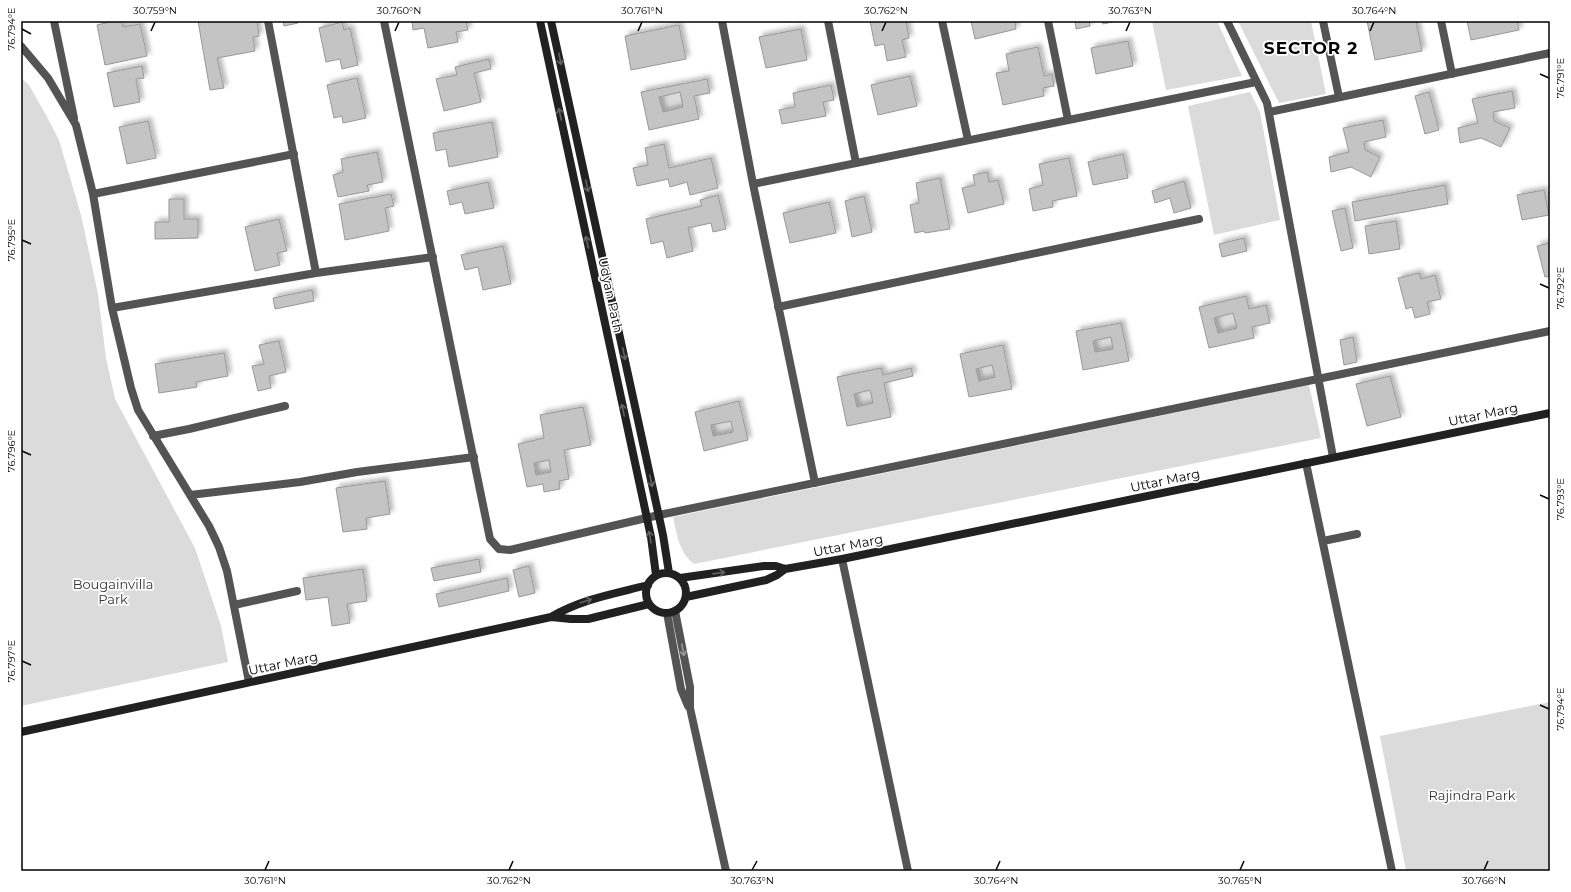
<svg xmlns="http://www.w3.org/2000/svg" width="1571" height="892" font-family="Montserrat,sans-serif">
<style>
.green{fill:#dbdbdb}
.building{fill:#c4c4c4;stroke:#989898;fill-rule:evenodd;filter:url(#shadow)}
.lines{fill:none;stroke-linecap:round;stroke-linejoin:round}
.service{stroke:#545454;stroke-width:8}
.minor{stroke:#545454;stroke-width:8}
.secondary{stroke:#212121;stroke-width:8}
.oneway{stroke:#646464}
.oneway2{stroke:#989898}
.ticks{fill:none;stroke:#000;stroke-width:1.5}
.labels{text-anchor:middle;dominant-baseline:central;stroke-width:3.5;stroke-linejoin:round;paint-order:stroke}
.street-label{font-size:13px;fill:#000;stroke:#fff}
.park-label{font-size:13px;fill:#323232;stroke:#fff}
.district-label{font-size:17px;font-weight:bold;letter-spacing:1px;fill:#000;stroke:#fff}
.neatline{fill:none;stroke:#000;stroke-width:1.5}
.ticks-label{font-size:10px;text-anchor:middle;fill:#000}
</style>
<defs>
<filter id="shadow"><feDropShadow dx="3.5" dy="-3.5" stdDeviation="2" flood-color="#0004"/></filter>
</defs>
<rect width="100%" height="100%" fill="#fff"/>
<!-- green -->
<path class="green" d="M1152,21H1217L1242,76L1166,90Z
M1238,21H1311L1326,94L1279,103Z
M21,78L29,85L46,115L59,140L81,215L98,294L106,358L115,399L195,548L221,626L228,662L21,706Z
M680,92L683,107L663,112L659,97Z
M1250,92L1260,112L1280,220L1214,235L1188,106Z
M1233,313L1237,328L1218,333L1214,318Z
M1111,337L1113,349L1095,352L1093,341Z
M992,365L995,377L979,381L976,369Z
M1309,385L1321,438L694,564C679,552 677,535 673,517Z
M870,390L873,403L857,407L854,394Z
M731,421L733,432L713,436L711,425Z
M549,460L551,472L536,475L534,463Z
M1550,702V871H1406L1380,736Z"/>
<!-- building -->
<path class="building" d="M115,21H121L123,27L140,24L147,56L105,65L97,25Z
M198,21H257L259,36L253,37L255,51L217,58L224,88L210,90Z
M283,21H298V23L284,26Z
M412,21H466L468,30L456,32L458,42L428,48L424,28L413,30Z
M870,21H906L909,38L902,40L906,57L887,61L884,44L875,46Z
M971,21H1015L1016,29L975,39Z
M1075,21H1089L1090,26L1076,29Z
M1102,21H1117L1103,24Z
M1367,21H1416L1422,51L1375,60Z
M1467,21H1517L1519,30L1471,40Z
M342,22L344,30L350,28L358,65L342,69L340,59L326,62L319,28Z
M679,25L686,59L631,70L625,36Z
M801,29L807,60L766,68L759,37Z
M1128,41L1133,66L1096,74L1091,48Z
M1038,47L1044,76L1052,74L1054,86L1043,88L1044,96L1003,105L996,73L1009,71L1006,54Z
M489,59L491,69L474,73L481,102L444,111L436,79L457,75L455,67Z
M142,66L144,78L136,79L140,102L114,107L107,73Z
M910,76L917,106L878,115L871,85Z
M357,78L366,118L343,123L342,116L334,118L327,85Z
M707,79L710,93L694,96L699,119L649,130L641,92ZM680,92L683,107L663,112L659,97Z
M831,85L834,100L823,102L826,116L782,124L779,110L795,107L793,93Z
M1512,91L1515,108L1493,112L1494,121L1510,128L1501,147L1481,138L1460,143L1458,128L1478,123L1472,99Z
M1429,92L1439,130L1425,134L1415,96Z
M1383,120L1386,137L1364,142L1365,150L1380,157L1371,177L1351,167L1331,172L1329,157L1349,152L1343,128Z
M148,121L156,158L127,164L119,127Z
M492,122L498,157L449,167L446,149L436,151L433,133Z
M664,144L669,168L711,158L718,188L690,195L687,182L670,187L668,179L637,186L633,168L648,165L645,148Z
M377,152L383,182L367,185L369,191L338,197L333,175L343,172L341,159Z
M1123,154L1128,178L1093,185L1088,162Z
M1069,158L1077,196L1052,201L1053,207L1033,211L1029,189L1043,185L1039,164Z
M987,172L989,182L998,180L1004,204L968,213L962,188L975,185L973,175Z
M940,178L950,229L925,233L924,231L915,233L910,205L919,203L916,183Z
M1184,181L1191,208L1174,213L1170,198L1155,203L1152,191Z
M488,182L494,208L465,214L462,202L450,205L447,191Z
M1445,185L1448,204L1355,221L1352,202Z
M1544,190L1549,215L1522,220L1517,195Z
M391,194L394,206L385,208L389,231L345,240L339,204Z
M718,195L726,229L713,232L711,223L688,228L693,251L667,258L663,241L651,244L646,219L702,206L700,200Z
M864,196L872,232L852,237L845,201Z
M169,199H184V219H198V238L155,239V222H169Z
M829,202L836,233L790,243L783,213Z
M1345,208L1353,248L1341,251L1332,211Z
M279,219L287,251L277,253L280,265L255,271L245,227Z
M1396,221L1400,249L1369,254L1365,226Z
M1244,238L1247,251L1222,257L1219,244Z
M1550,243V276L1545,277L1537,246Z
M503,246L511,284L483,290L478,267L465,270L461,255Z
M1419,273L1421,279L1435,275L1441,299L1427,302L1430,314L1415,318L1412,307L1406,309L1398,278Z
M312,290L314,301L275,309L273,298Z
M1246,296L1249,309L1266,305L1270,323L1252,327L1254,338L1209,348L1199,307ZM1233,313L1237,328L1218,333L1214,318Z
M1121,323L1129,361L1083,370L1076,331ZM1111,337L1113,349L1095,352L1093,341Z
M1353,337L1357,362L1344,365L1340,340Z
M279,341L286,372L269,376L271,388L258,391L252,366L264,364L259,345Z
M1003,345L1012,389L969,397L960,354ZM992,365L995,377L979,381L976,369Z
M224,353L228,376L196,382L197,387L159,393L155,364Z
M881,368L883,375L911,368L913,376L884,383L891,417L847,426L837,377ZM870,390L873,403L857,407L854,394Z
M1390,376L1401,417L1367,426L1356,384Z
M739,401L748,440L704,451L695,412ZM731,421L733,432L713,436L711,425Z
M583,407L591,445L564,450L569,479L559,481L560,489L544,492L543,484L527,487L518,444L544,438L540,415ZM549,460L551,472L536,475L534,463Z
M385,481L390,514L366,518L367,529L343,532L336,488Z
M479,559L481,572L434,581L431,568Z
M529,566L535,593L519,597L513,570Z
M363,569L367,601L347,604L350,623L332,626L328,597L306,600L303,578Z
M507,578L509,591L439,607L436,594Z"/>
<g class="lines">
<!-- service -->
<path class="service" d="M1323,541L1357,534
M842,559L908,871
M675,611L690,687V708L726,871
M667,613L681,689L688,706"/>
<!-- minor -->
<path class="minor" d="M54,21L74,118
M268,21L316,273
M384,21L490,539L499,549L510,550L659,515L1550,331
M722,21L753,184L815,483
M828,21L856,163
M942,21L968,140
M1048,21L1068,120
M1227,21L1267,103L1333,457
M1323,21L1339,97
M1441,21L1452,74
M21,46L48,78L76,125L93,194L112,308L131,388L138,410L209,526L219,547L227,571L249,682
M1269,112L1550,53
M753,184L1256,82
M93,194L294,154
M778,307L1199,219
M112,308L316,273L433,257
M153,436L189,429L285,406
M1306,463L1392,871
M190,495L300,482L357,472L474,457
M234,605L297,591"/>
<!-- secondary -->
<path class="secondary" d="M540,21L651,537L656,575
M551,21L663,535L669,573
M646 593a20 20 0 1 1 40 0a20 20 0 1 1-40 0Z
M680,578L764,566H776L785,569L842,559L1550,413
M686,597L766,580L777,575L785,569
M551,617C582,599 613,594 648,585
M21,732L551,617L571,619H588L649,604"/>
</g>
<!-- one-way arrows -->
<defs><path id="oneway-shaft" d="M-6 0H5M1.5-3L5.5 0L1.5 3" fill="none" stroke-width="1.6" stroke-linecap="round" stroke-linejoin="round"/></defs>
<g class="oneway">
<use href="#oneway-shaft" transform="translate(560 59) rotate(78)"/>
<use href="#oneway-shaft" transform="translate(560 114) rotate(-102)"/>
<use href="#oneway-shaft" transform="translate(587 186) rotate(78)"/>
<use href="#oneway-shaft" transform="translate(587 242) rotate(-102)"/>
<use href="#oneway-shaft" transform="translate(624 354) rotate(78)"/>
<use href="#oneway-shaft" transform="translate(623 410) rotate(-102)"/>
<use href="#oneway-shaft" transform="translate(651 481) rotate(78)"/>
<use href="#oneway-shaft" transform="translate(650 537) rotate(-100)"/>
<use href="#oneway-shaft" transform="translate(719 573) rotate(-8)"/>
<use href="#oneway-shaft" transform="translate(586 601) rotate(-18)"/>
</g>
<use class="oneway2" href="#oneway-shaft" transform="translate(683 650) rotate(79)"/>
<!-- ticks -->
<path class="ticks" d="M22,29L31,34M151,31L155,22M395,31L399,22M638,31L642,22M882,31L886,22M1126,31L1130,22M1370,31L1374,22M1540,74L1549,78M22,240L31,244M1540,284L1549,288M22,451L31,455M1540,495L1549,499M22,661L31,665M1540,705L1549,709M265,870L269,861M509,870L513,861M752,870L757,861M996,870L1000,861M1240,870L1244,861M1484,870L1488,861"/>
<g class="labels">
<!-- street labels -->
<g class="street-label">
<text transform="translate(611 295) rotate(78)">Udyan Path</text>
<text transform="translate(1483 414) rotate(-12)">Uttar Marg</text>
<text transform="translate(1165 480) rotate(-12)">Uttar Marg</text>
<text transform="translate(848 545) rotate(-11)">Uttar Marg</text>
<text transform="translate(283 663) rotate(-12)">Uttar Marg</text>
</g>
<!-- park labels -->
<g class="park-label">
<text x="113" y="584">Bougainvilla<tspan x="113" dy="15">Park</tspan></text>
<text x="1472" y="795">Rajindra Park</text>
</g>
<!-- district labels -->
<g class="district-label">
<text x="1311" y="48">SECTOR 2</text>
</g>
</g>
<!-- border -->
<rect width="1571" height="892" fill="none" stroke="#ffffff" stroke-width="44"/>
<rect x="22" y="22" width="1527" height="848" class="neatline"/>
<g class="ticks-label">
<text x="155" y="14">30.759°N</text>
<text x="399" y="14">30.760°N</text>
<text x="642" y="14">30.761°N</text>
<text x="886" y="14">30.762°N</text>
<text x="1130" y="14">30.763°N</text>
<text x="1374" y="14">30.764°N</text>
<text transform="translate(11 29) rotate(-90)" y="4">76.794°E</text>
<text transform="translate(1560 78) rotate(-90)" y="4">76.791°E</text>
<text transform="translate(11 240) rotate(-90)" y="4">76.795°E</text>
<text transform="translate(1560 288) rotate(-90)" y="4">76.792°E</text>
<text transform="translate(11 451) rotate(-90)" y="4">76.796°E</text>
<text transform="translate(1560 499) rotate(-90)" y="4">76.793°E</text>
<text transform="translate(11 661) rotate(-90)" y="4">76.797°E</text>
<text transform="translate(1560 709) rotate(-90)" y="4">76.794°E</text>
<text x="265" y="884">30.761°N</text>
<text x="509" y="884">30.762°N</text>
<text x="752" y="884">30.763°N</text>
<text x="996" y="884">30.764°N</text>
<text x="1240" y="884">30.765°N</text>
<text x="1484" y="884">30.766°N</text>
</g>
</svg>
